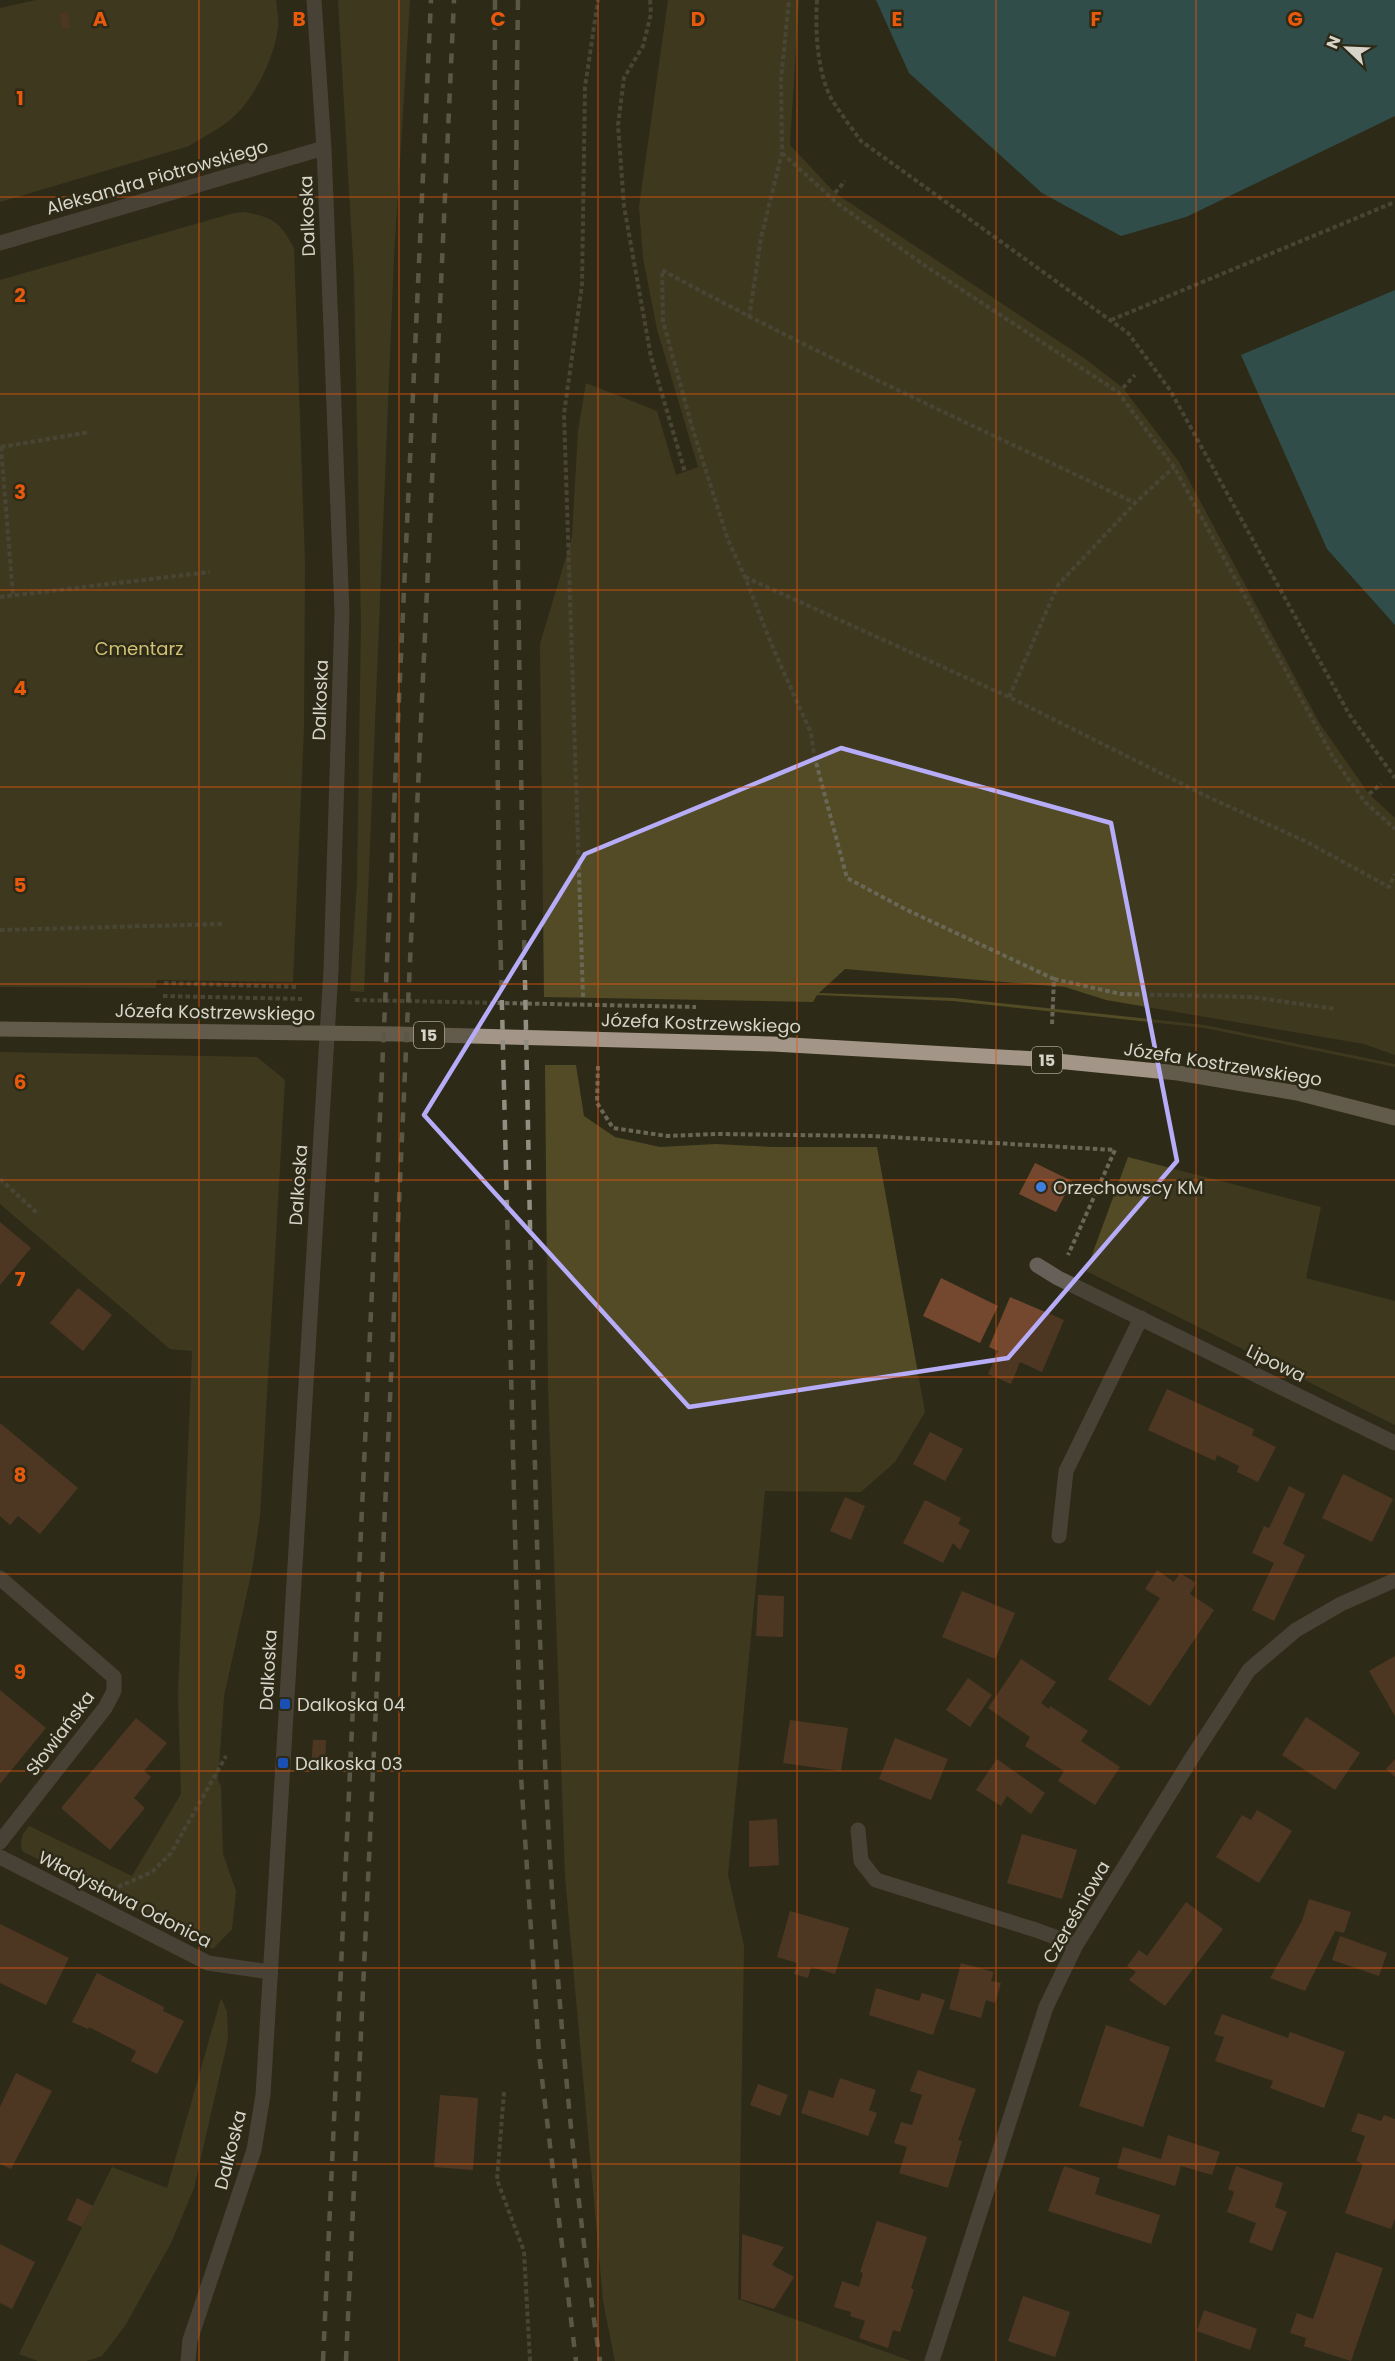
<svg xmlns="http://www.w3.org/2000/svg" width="1395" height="2361" font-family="Poppins,sans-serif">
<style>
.green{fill:#524b26}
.water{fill:#357987}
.building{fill:#74472f}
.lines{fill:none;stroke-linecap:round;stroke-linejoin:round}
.path{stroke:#6a6757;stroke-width:4;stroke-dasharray:4.5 3;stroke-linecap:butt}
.minor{stroke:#676059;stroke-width:15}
.tertiary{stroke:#676059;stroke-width:15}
.primary{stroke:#a39587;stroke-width:15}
.rail{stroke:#928f82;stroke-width:4.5;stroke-dasharray:10 10;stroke-linecap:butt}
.marked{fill:none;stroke:#b6acf8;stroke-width:4.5;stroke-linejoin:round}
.grid{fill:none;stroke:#e8590c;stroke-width:1.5;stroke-opacity:0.55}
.shop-dot{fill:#3f7fe0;stroke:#2e2a18;stroke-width:2}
.transit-dot{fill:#1a4fb4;stroke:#2e2a18;stroke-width:2}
.labels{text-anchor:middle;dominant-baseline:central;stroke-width:5;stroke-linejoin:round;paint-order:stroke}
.shield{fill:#2e2a18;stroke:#a4a295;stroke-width:1.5}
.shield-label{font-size:16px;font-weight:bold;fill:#d7d5ca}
.street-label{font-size:18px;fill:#d7d5ca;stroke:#2e2a18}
.park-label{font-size:18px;fill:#d1c172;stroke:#2e2a18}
.poi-label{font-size:18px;fill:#d7d5ca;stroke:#2e2a18;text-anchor:start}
.grid-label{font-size:20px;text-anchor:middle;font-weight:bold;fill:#e8590c;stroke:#2e2a18;stroke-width:5;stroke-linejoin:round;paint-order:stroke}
</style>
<rect width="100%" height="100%" fill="#2e2a18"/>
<!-- green -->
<path class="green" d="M36,0H276C277,9 279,19 278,28C274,56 260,86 242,108C229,124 207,135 189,146L0,202V8Z
M338,0H410L394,257L364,992L350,991L357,882L361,625L354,276Z
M668,0H799L790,145L835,193L1084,358L1123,388L1179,462L1320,724L1369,794L1395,818V1055L1364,1044L1106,1000L1065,987L845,969L819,993L954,998L1205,1025L1395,1064V1067L1205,1028L953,1001L817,995L813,1002L544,997L540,644L572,537L578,431L586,383L657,411L676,475L698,467L657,329L643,258L639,207Z
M245,212C274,218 280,222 294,248L305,563L304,727L293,982L157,980L156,988L0,987V280L234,213Z
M0,1052L257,1057L285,1080L260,1516L252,1570L224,1696L218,1781L221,1786L223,1854L236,1891L232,1929L213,1949L22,1851C20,1840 22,1834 29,1826L132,1876L181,1794L178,1694L192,1351L170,1349L0,1204Z
M545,1065H576L584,1116L615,1137L660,1147L716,1144L774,1147H877L925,1412L895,1462L861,1492L765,1491L728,1875L744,1946L738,2299L911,2361H615L603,2301L565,1876L548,1386Z
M1128,1157L1321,1207L1306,1278L1395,1301V1425L1086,1271Z
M221,1998L227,2012L228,2039L194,2188L171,2243L125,2326L102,2356L86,2361H38L19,2354L112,2167L167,2188Z"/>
<!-- water -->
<path class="water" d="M876,0H1395V116L1186,217L1121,236L1042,193L909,73Z
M1395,290V625L1327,549L1241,355Z"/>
<!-- building -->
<path class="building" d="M67,12L70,28L63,29L59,14Z
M1035,1163L1072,1181L1056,1212L1019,1194Z
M0,1222L31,1248L0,1285Z
M941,1278L998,1306L980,1343L923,1316Z
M78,1288L112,1315L83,1351L50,1323Z
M1010,1297L1064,1320L1042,1372L1020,1362L1011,1384L988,1374L998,1351L989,1347Z
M1167,1389L1254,1429L1252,1435L1276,1447L1258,1482L1237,1472L1239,1466L1217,1455L1215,1461L1148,1430Z
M0,1423L78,1488L40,1534L18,1516L10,1525L0,1516Z
M930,1432L963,1449L945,1481L913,1464Z
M1343,1474L1393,1499L1372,1542L1322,1518Z
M1289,1486L1305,1494L1283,1544L1305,1555L1274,1621L1252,1610L1274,1563L1252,1553L1264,1526L1269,1528Z
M845,1497L865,1506L851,1540L830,1531Z
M925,1500L961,1518L958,1524L970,1530L960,1550L953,1543L943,1563L903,1543Z
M1157,1570L1174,1582L1180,1573L1196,1583L1190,1594L1214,1610L1150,1706L1108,1679L1160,1598L1145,1589Z
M962,1591L1015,1613L995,1659L942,1637Z
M758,1595L784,1596L783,1637L756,1636Z
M1395,1656V1716L1369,1671Z
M1021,1659L1056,1682L1041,1703L1049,1709L1050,1706L1088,1731L1081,1741L1120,1767L1095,1805L1058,1781L1064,1771L1025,1746L1030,1737L988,1708Z
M968,1678L992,1695L970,1727L946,1710Z
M0,1690L46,1728L0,1784Z
M1306,1717L1360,1753L1335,1790L1282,1755Z
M136,1718L167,1743L144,1771L151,1777L134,1798L145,1808L110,1850L61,1808Z
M790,1720L848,1728L841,1771L783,1763Z
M895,1738L948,1759L931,1800L879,1779Z
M313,1740H326L325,1771L311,1770Z
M997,1759L1045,1793L1031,1814L1007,1796L1001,1806L976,1790Z
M1395,1759V1777L1386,1769Z
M1257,1810L1292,1831L1259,1883L1216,1857L1242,1815L1251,1820Z
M777,1819L779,1865L749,1867V1821Z
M1022,1834L1077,1850L1062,1899L1007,1883Z
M1309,1899L1351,1912L1344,1933L1335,1931L1305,1991L1270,1978L1302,1921Z
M1186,1902L1223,1929L1165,2006L1129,1980L1136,1972L1127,1966L1139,1950L1147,1956Z
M790,1911L849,1928L835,1974L811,1967L808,1978L794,1974L797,1963L777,1957Z
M0,1924L69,1958L46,2005L0,1983Z
M1340,1936L1387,1953L1379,1976L1332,1960Z
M961,1963L994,1972L991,1981L1001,1983L995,2003L986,2000L981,2018L949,2009Z
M97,1973L164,2007L163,2011L184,2021L157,2074L131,2061L136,2051L89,2027L88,2029L72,2022Z
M876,1988L919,2001L922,1993L945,2000L933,2035L869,2015Z
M1222,2014L1288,2038L1290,2032L1345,2052L1324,2108L1270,2088L1273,2081L1215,2061L1224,2037L1214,2034Z
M1106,2025L1170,2047L1143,2127L1079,2106Z
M918,2070L976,2089L958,2140L962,2141L948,2188L899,2173L907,2147L894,2143L901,2122L912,2125L922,2095L910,2091Z
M16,2073L52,2091L11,2169L0,2164V2107Z
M840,2078L876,2090L869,2110L877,2113L868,2136L801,2113L809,2090L833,2098Z
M758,2084L788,2095L780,2116L750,2105Z
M440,2095L478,2098L473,2170L434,2167Z
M1358,2113L1381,2121L1384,2115L1395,2119V2219L1391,2229L1345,2213L1363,2164L1356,2161L1365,2136L1351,2131Z
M1168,2135L1220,2152L1212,2175L1181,2166L1175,2186L1117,2168L1123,2147L1161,2159Z
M1064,2166L1100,2178L1095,2194L1160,2215L1151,2244L1048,2211Z
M1236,2166L1283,2183L1275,2207L1287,2212L1272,2251L1249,2242L1256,2223L1227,2212L1234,2192L1228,2189Z
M77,2198L93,2206L82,2227L67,2220Z
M877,2221L927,2237L911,2288L914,2290L900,2332L893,2330L888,2348L859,2338L865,2321L850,2316L851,2312L834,2307L842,2281L859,2287L863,2273L860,2272Z
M742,2234L784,2247L772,2265L794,2277L774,2309L741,2299Z
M0,2244L35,2262L12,2309L0,2303Z
M1336,2252L1383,2268L1351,2361L1304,2346L1306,2338L1290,2333L1297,2313L1313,2319Z
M1023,2296L1070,2312L1055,2357L1008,2341Z
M1204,2310L1257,2329L1250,2350L1197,2331Z"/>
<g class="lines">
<!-- path -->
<path class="path" d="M650,0L651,14L643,46L624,78L618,125L624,206L651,357L685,472
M817,0C815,29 817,71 831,98C840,113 851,127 861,141L1128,333L1170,390L1349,714L1395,778
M782,153L838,204L924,265L1118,392L1174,467L1333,757L1365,802L1395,829
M835,193L845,181
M749,318L761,238L782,153L781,79L789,0
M1111,320L1395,202
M1123,388L1135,375
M1,447L13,596
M1,447L90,432
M745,577L1009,697L1208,797L1307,842L1389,887L1395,874
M0,597L210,572
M1009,697L1058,585L1135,503L1174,467
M1369,794L1381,784
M0,930L223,924
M1054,979L1121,994L1252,997L1335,1009
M164,983L298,987
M163,996L302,999
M583,997L564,414L582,285L585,87L598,0
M355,1000L696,1007
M1052,1024L1054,979L907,910L847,878L814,755L811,733L773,648L745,577L728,540L692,427L663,321L662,270C817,355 977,427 1135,503
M598,1066L597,1103L613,1128L667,1136L716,1134L873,1136L1115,1150L1068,1255
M0,1179L37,1213
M118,1887L152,1872L171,1853L226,1756
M504,2092L497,2180L524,2251L530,2361"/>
<!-- minor -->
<path class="minor" d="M1037,1265L1058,1278L1395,1443
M1059,1536L1066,1471L1141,1318
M0,1578L114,1677V1691L105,1708L0,1842
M858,1830L861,1861L876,1880L1036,1930L1076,1945
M0,1857L208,1963L270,1972
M932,2361L1046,2007L1076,1945L1193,1756L1249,1670L1296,1630L1341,1604L1395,1580"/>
<!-- tertiary -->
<path class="tertiary" d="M0,243L324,148
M188,2361L190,2340L254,2150L263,2095L331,970L342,613L324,148L314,0"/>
<!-- primary -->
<path class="primary" d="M0,1029L397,1034L773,1044L1036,1059L1178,1073L1297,1093L1395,1118"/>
<!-- rail -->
<path class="rail" d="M495,0L494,465L499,886L521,1776L539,2054L576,2361
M518,0C512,392 521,784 529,1176C537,1572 541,1968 600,2361
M323,2361L431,0
M346,2361L454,0"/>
</g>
<!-- marked area -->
<path d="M0 0H1395V2361H0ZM841,748L1111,823L1177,1161L1008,1358L689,1407L424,1115L585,854Z" fill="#2e2a18" fill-opacity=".55" fill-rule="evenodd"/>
<path class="marked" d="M841,748L1111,823L1177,1161L1008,1358L689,1407L424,1115L585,854Z"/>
<!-- grid -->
<path class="grid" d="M199,0V2361M399,0V2361M598,0V2361M797,0V2361M996,0V2361M1196,0V2361M0,197H1395M0,394H1395M0,590H1395M0,787H1395M0,984H1395M0,1180H1395M0,1377H1395M0,1574H1395M0,1771H1395M0,1968H1395M0,2164H1395"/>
<!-- markers -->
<circle class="shop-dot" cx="1041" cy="1187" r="6"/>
<g class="transit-dot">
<rect x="279" y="1698" width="12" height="12" rx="3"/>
<rect x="277" y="1757" width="12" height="12" rx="3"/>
</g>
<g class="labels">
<!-- shield labels -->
<g class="shield">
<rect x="414" y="1022" width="30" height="26" rx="4.5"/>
<rect x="1032" y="1047" width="30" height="26" rx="4.5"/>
</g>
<g class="shield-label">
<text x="429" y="1035">15</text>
<text x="1047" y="1060">15</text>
</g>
<!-- street labels -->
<g class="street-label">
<text transform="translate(157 177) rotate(-16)">Aleksandra Piotrowskiego</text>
<text transform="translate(307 216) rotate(-92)">Dalkoska</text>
<text transform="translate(320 700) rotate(-88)">Dalkoska</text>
<text transform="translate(215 1012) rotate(1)">Józefa Kostrzewskiego</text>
<text transform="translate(701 1023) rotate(2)">Józefa Kostrzewskiego</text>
<text transform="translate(1223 1064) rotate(9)">Józefa Kostrzewskiego</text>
<text transform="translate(298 1185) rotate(-86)">Dalkoska</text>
<text transform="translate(1276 1363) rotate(26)">Lipowa</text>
<text transform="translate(268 1670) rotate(-87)">Dalkoska</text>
<text transform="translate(60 1733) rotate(-53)">Słowiańska</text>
<text transform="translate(125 1899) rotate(27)">Władysława Odonica</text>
<text transform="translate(1076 1912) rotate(-60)">Czereśniowa</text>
<text transform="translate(230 2150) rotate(-76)">Dalkoska</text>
</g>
<!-- park labels -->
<g class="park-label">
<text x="139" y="648">Cmentarz</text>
</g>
<!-- poi labels -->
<g class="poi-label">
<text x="1053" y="1187">Orzechowscy KM</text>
<text x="297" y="1704">Dalkoska 04</text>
<text x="295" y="1763">Dalkoska 03</text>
</g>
</g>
<g class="grid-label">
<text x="100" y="26">A</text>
<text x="299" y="26">B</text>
<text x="498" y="26">C</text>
<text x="698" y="26">D</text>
<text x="897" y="26">E</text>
<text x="1096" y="26">F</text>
<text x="1295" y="26">G</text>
<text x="20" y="105">1</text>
<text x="20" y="302">2</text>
<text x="20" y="499">3</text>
<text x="20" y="695">4</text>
<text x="20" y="892">5</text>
<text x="20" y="1089">6</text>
<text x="20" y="1286">7</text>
<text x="20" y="1482">8</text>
<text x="20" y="1679">9</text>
</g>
<!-- north arrow -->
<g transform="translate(1347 48) rotate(293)" stroke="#2e2a18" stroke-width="4.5" paint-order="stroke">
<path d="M0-4.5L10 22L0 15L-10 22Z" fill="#d7d5ca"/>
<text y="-9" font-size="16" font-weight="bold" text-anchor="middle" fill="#d7d5ca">N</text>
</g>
</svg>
